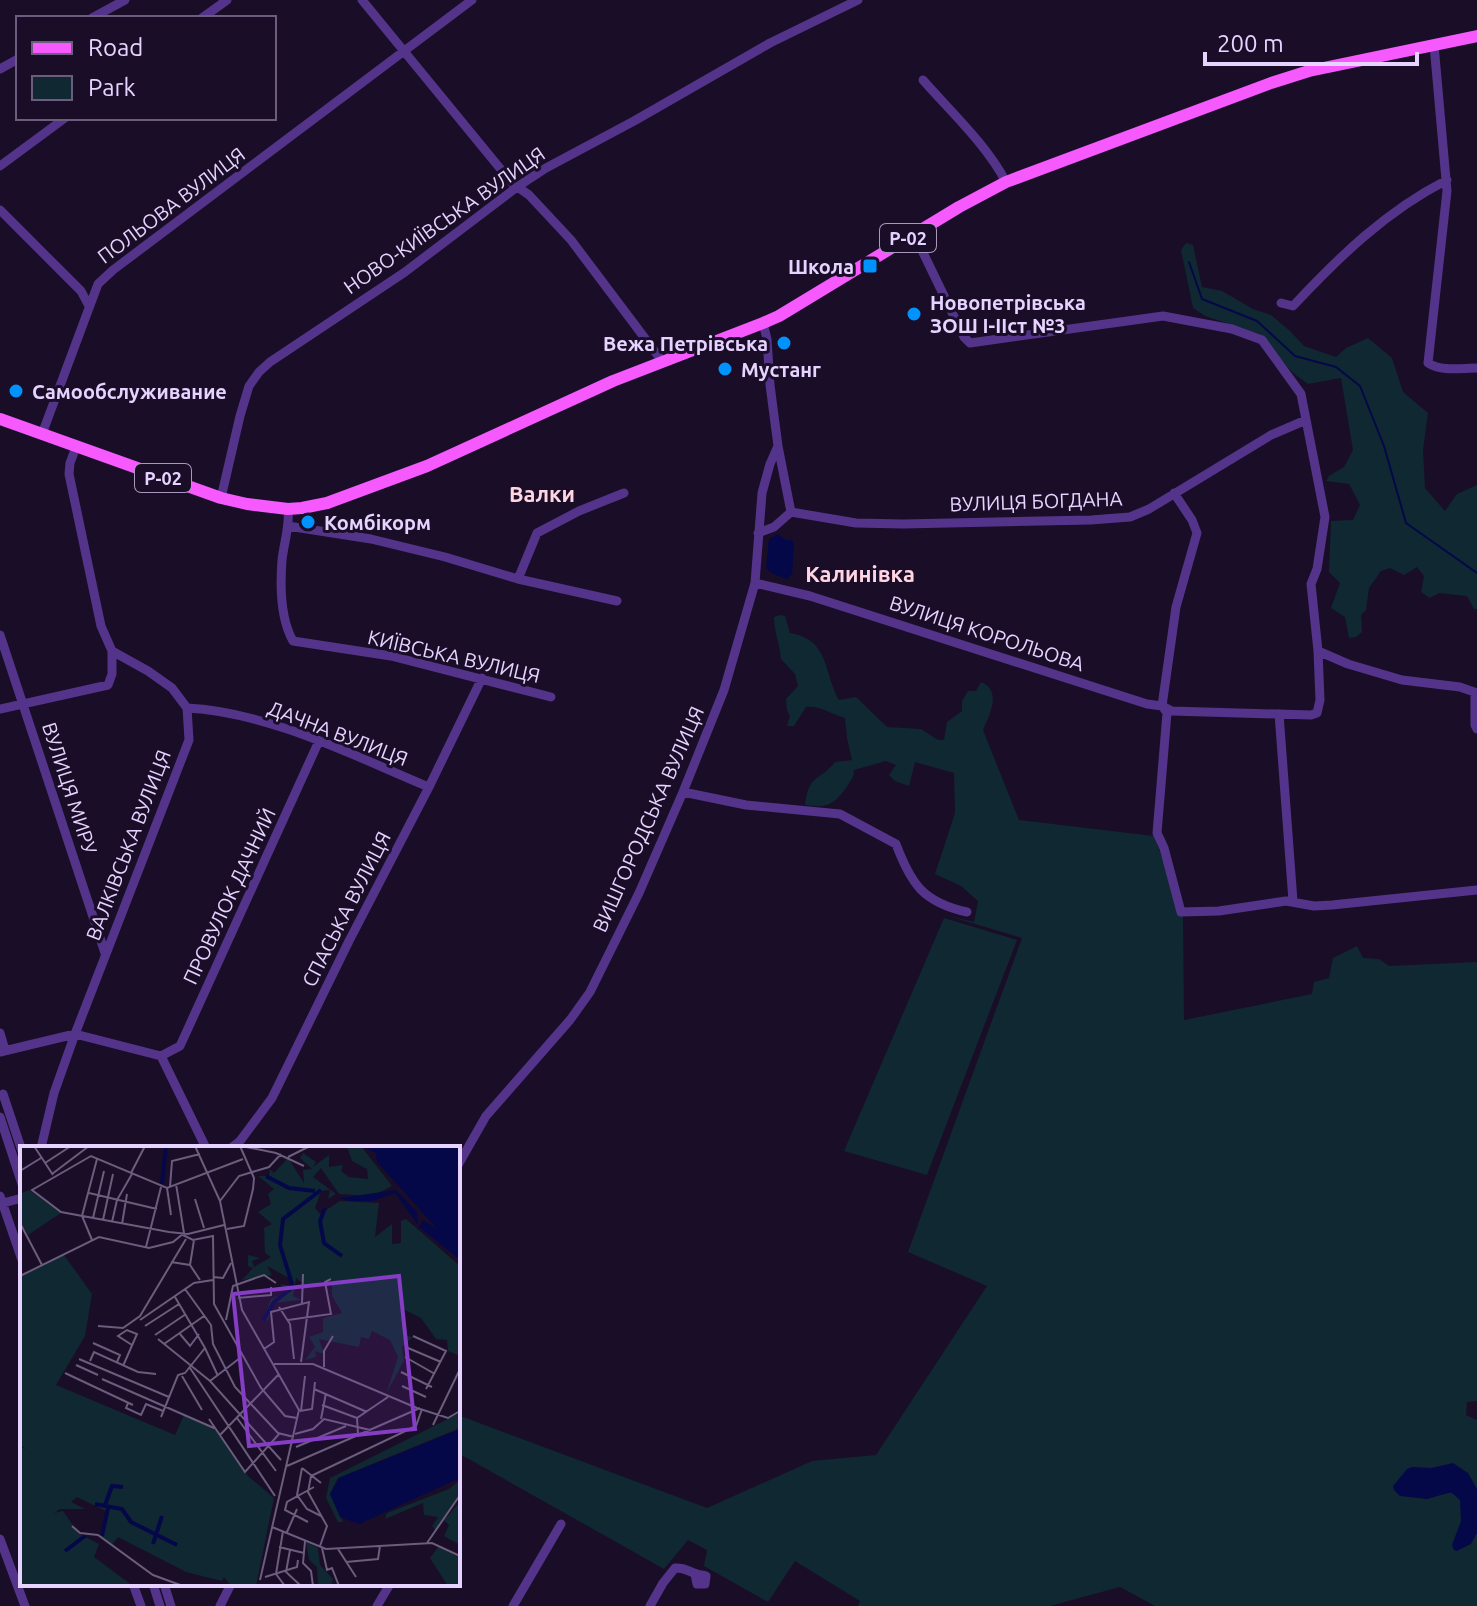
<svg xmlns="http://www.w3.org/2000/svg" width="1477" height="1606" font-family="Ubuntu,sans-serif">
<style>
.green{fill:#0f2832}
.water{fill:#050848}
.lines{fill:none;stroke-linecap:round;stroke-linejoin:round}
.stream{stroke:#050848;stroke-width:2}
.minor{stroke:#53348a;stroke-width:9}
.major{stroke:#f65aff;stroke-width:12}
.poi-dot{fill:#0093fe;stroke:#1a0d27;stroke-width:3}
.labels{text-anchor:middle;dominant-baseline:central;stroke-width:6;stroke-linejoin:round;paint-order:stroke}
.shield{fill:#1a0d27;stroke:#a998be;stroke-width:2}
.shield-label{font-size:18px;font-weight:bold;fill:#e6d3ff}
.street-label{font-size:20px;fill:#e6d3ff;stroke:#1a0d27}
.poi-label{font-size:20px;font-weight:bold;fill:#e6d3ff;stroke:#1a0d27;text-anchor:start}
.neighbourhood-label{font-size:22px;font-weight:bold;fill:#ffd5e2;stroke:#1a0d27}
.inset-river{fill:none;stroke:#050848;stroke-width:4}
.inset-road{fill:none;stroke:#6c5c7d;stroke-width:2}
.view{fill:#863dc5;fill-opacity:0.15;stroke:#863dc5;stroke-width:4}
.inset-edge{fill:none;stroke:#e6d3ff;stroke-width:4}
</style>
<rect width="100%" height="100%" fill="#1a0d27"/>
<!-- green -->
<path class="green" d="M1186,243L1193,245L1202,287L1222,291L1253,309L1271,315L1290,331L1304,346L1336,357L1346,348L1368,338L1392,358L1403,392L1428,413L1423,450L1425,488L1445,511L1457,494L1477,485V609H1474L1467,596L1439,593L1430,598L1421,592L1424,576L1417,567L1404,575L1390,568L1381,571L1369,588L1366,610L1361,615L1362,632L1356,637L1349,638L1345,617L1331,608L1340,583L1329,572L1331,521L1353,520L1360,505L1349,484L1326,481L1329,476L1344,467L1353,450L1341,378L1308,384L1292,372L1260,334L1205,316L1193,308L1181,250Z
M780,615L785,616L790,633C830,640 823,671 839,700L856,697L887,727L921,729L938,740H944L947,722L962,711V701L968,691H976L981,682C1002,690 990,714 983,730L1019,820L1154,836L1183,913L1184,1020L1312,994L1314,982L1329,978L1333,958L1357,946L1363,958L1379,959L1389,966L1477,962V1401L1467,1402L1466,1415L1477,1420V1606H1155L1120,1587L1050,1606H858L860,1601L795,1561L768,1602L704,1566L707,1550L688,1540L664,1569L458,1453V1415L707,1508L812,1461L876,1455L987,1286L908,1252L1022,938L945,915L974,922L978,901L961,886L935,874L955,813L954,773L915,762L909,786L895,781L889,775L896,765L886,761L854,770C854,778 850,781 846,788C833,806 826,808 805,805C809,773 819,782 835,762L852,760L847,738L845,718C831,714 819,705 806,707L794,726H787L790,716L787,710L786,699L798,686L795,674L781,659C780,643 774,633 774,617Z
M944,918L1017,940L927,1175L844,1151Z"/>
<!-- water -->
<path class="water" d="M778,534L786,540H792L794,544L792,574L787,579L773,574L766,568L769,539Z
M1453,1463L1468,1473L1477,1489V1533L1471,1544L1457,1551L1454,1550L1452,1545L1461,1521L1460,1500L1452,1493H1448L1427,1499L1400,1496L1394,1490L1393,1486L1407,1469L1412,1467L1431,1468Z"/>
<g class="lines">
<!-- stream -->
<path class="stream" d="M1189,262L1202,299L1257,321L1295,356L1336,367L1360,386L1384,446L1406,523L1477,573"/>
<!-- minor -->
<path class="minor" d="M362,0L512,183L529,195L571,240L662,361
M92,18L125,0
M202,18L227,0
M1434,45L1447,191L1428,363C1442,372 1461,368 1477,368
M0,69L18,59
M923,80C951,112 986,144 1006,182
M0,166L65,118
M0,210L81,291L89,306
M1281,303L1293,306C1339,257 1386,211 1447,180
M42,434L98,284L113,270L472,0
M778,446L791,512
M1174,493L1192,520L1197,533L1176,607L1162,706L1167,713L1157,833L1164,848L1181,912L1219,911L1286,901L1314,906L1332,905L1477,890
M221,498L240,416L249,386L259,372L270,362L405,272L517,187L546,168L634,121L770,43L858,0
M288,509C290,526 284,542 282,560C280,586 280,618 293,641L391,656L551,697
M791,512L856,523L903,524L1091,520L1130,517L1149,509L1271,435L1306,420
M288,526L371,539L445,557L518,579L617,601
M758,533L774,527L791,512
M518,579L537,533L579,511L624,493
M755,583L810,596L1147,704L1162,706L1172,711L1311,715L1317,713L1320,700L1318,651L1311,584L1317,569L1325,517L1301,394L1262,340L1232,329L1163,316L970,343L964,337L914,234
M0,635L105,953
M1318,651L1348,664L1402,680L1460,687L1477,693
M1475,693V725L1477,729
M187,708C269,712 354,756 429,787
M0,709L108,685L112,674V651
M1279,714L1293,901
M683,792L746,805L840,814L896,844C911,884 923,902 967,912
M0,1033L5,1050
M0,1052L75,1034L161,1056L206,1148
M161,1056L180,1046L319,741
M3,1094L22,1151
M0,1117L22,1184
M41,1148L54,1093L75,1034L189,740L187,708L172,688L148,671L112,651L101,626L69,474L70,463L76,447
M231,1148L240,1141L272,1098L349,941L429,787L482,678
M458,1165L486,1116L570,1020L590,992L639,893L683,792L724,690L755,583L762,493L770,464L778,446L770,385L767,339L763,323
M0,1196L22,1260
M0,1204L22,1198
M0,1539L25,1606
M133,1584L141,1606
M153,1584L160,1606
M164,1584L171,1606
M220,1606L231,1584
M377,1606L390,1584
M513,1606L561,1524
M650,1606L663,1583L675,1568C686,1567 688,1572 697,1574C700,1575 703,1575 706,1576L705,1584H697L695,1574"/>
<!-- major -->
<path class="major" d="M0,419L221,498L247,504L288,509L302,508L327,503L427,466L613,381L763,323L779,316L959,207L1006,182L1271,83L1309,71L1477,36"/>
</g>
<!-- markers -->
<g class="poi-dot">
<rect x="862" y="258" width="16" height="16" rx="4"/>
<circle cx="914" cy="314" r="8"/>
<circle cx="784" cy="343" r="8"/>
<circle cx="725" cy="369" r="8"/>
<circle cx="16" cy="391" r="8"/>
<circle cx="308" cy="522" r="8"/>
</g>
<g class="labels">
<!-- shield labels -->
<g class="shield">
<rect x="880" y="224" width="56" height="28" rx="6"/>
<rect x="135" y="464" width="56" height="28" rx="6"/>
</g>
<g class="shield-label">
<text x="908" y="238">Р-02</text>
<text x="163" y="478">Р-02</text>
</g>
<!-- street labels -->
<g class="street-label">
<text transform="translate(171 205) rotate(-37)">ПОЛЬОВА ВУЛИЦЯ</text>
<text transform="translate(444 220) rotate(-35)">НОВО-КИЇВСЬКА ВУЛИЦЯ</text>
<text transform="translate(1036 501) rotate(-2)">ВУЛИЦЯ БОГДАНА</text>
<text transform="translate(987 633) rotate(18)">ВУЛИЦЯ КОРОЛЬОВА</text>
<text transform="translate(454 656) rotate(13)">КИЇВСЬКА ВУЛИЦЯ</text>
<text transform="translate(338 733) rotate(21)">ДАЧНА ВУЛИЦЯ</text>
<text transform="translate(70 788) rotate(72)">ВУЛИЦЯ МИРУ</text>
<text transform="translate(648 819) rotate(-66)">ВИШГОРОДСЬКА ВУЛИЦЯ</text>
<text transform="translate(128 845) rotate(-69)">ВАЛКІВСЬКА ВУЛИЦЯ</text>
<text transform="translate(229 896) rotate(-65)">ПРОВУЛОК ДАЧНИЙ</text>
<text transform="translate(346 909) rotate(-63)">СПАСЬКА ВУЛИЦЯ</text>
</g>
<!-- poi labels -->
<g class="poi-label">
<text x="854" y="266" text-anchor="end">Школа</text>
<text x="930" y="302">Новопетрівська<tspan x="930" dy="23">ЗОШ I-IIст №3</tspan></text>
<text x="768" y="343" text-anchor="end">Вежа Петрівська</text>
<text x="741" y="369">Мустанг</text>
<text x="32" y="391">Самообслуживание</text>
<text x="324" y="522">Комбікорм</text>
</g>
<!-- neighbourhood labels -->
<g class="neighbourhood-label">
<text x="542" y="493">Валки</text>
<text x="860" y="573">Калинівка</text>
</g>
</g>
<!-- overview -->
<g transform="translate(20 1146)">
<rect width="440" height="440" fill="#1a0d27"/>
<path d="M327,0H341L372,40L352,50L319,48L301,22L293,31L316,48L308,53L310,44L301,45L295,62L300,68L320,55L359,57L355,91L372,78V98L381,97V75L386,73L440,120V210L428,205L427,194L416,193L401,172L383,163L387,190L393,191L382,201L384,215L366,248L378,211L370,194L352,185L349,193L341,191L339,201L299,193L304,208L295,205L296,211L285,214L295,201L289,191L303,186V172L322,167L312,150V133L286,140L276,132L273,150L281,154L254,157L248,174L242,176L251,153L266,146L260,138L272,140L269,132L247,120L252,129L222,134L233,122L228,120V109L240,112L232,115L234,121L251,111L245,107L244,82L252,78L238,66L251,58L248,48L254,43L238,30H249L250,23L254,27L268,12L284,37L283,24L292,23L280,12L283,7L296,16L293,21L309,9V21L323,19L321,25L329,31L348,33L347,23L332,15ZM9,44L41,67L8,89L0,75V48ZM44,109L72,148L65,190L36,239L155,289L164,269L195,283L228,330L254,352L236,440H211L204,431L202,435L166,426L98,391L92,399L81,390L86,365L57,351L51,356L65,363H40L34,367L43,365L59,388L79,398L74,411L113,440H0V301L6,303L0,299V130ZM440,267V282L318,332L310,348L323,376H318L306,352L310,332ZM440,334V347L415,384L412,380L418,371L404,369L403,357L365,373L367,367L429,343ZM440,356L439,379L440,399L424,390L429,379L424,374ZM286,396L298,402L300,419L313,433L311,440H298L297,421L289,414ZM419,400L440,412V440H428L410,412Z" fill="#0f2832"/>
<path d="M341,0H440V114L399,81L403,74L417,83L357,16L356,7ZM376,44L397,66L398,79L375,47L353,55H328L320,52ZM440,283V332L339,378L320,371L310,348L319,332Z" fill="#050848"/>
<path class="inset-river" d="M246,30L269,42L295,45M142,38L146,0M305,62L300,75L304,97L322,110M243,175L254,156L273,141L260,99L263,73L301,44M75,358L102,363L111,376L157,399M85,359L92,340L103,341M82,390L88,362M133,398L142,370M45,405L65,390"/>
<path class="inset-road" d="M14,0L33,29M175,0L200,55L222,164L279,264L240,434M221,0L256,7L284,20M268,11L290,0M25,17L51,0M0,25L21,12M111,27L125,0M32,28L69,0M150,41L152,15L180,8M147,42L151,69M69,47L137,63M175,53L184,82M200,55L219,30L249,21L261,8M73,72L84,25M83,74L93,28M92,76L97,54L112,28M0,77L22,119M102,78L107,48M204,79L168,88L149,86L41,66L12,44L71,10L147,42L223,13M207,83L224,80L233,43L234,32L220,0M163,89L173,94L193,90L194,158L241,242L265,270L277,272M72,94L62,70L77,13M126,101L141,41M151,116L170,119L180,134M170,119L174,94M0,130L79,91L129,102L153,96L164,87L156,38M193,131L203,132L211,117M165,143L191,179L193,198L215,241L258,287L274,291M218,152L251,149V141M282,157L283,128M259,161L270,178L274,213M120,174L174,137L193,134M206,174L213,140L244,129L256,137M268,174L311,168L305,136L311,133M78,180L103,182L120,170L166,93M125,180L159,158M160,188L170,200L179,188M135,189L166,168M393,190L426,205L406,243M138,193L190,235L261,314M73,197L100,209L97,216M144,198L184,170M185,202L198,230M388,202L421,216M244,203L254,196L251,166L289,156L281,216M385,211L415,228M59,213L149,251M70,215L74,206L118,226L136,228M254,218H293L397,262L428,272L440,265M56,219L78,229M103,220L117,188L107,184L98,190L112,199M304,221V205L313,190M170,222L255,350M381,226L412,241M45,227L113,259M162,230L182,264M82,233L194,282M190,235L220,212M382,240L406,251M294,243L347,266M108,257L106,262L121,269L126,258L143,265M302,259L337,272M280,265L292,263L295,236M281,265L285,230M141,271L158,229L165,227L185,202L155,151M217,272L256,325M189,273L225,326L259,288M301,273L306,247M413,279L440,223M275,288L293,283L304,273L350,284M342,288H338L337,272L368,251M200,289L259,228M276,301L326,280M267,320L400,262M282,322L277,349L287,363L301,370M282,322L301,337M288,376L265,364L267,356L294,341M52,380L60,387L78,389L133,429L163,440M252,381L306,403L412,397L440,410M263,385L256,428L265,440M267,386L277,363M285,395L283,417L291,425L293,440M407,397L440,349M300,400L307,380L288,346L291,330L396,280L402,263M259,401L284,407M302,402L307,424L312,422L319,440M318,403L336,431M270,404L266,426L281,440M326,416L358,413L360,400M245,431L277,421L278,414"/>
<path class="view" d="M379,130L395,283L229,300L213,148Z"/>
<rect width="440" height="440" class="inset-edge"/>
</g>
<!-- legend -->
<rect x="16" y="16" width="260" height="104" fill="#1a0d27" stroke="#6c5c7d" stroke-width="2"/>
<rect x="32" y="42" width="40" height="12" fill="#f65aff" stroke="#6c5c7d" stroke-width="2"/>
<text x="88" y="56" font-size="24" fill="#e6d3ff">Road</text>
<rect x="32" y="76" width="40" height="24" fill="#0f2832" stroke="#6c5c7d" stroke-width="2"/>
<text x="88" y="96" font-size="24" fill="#e6d3ff">Park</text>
<!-- scale -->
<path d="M1205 52v12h212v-12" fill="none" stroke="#e6d3ff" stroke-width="4"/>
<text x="1217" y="52" font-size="24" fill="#e6d3ff" stroke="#1a0d27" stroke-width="6" paint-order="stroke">200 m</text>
</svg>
